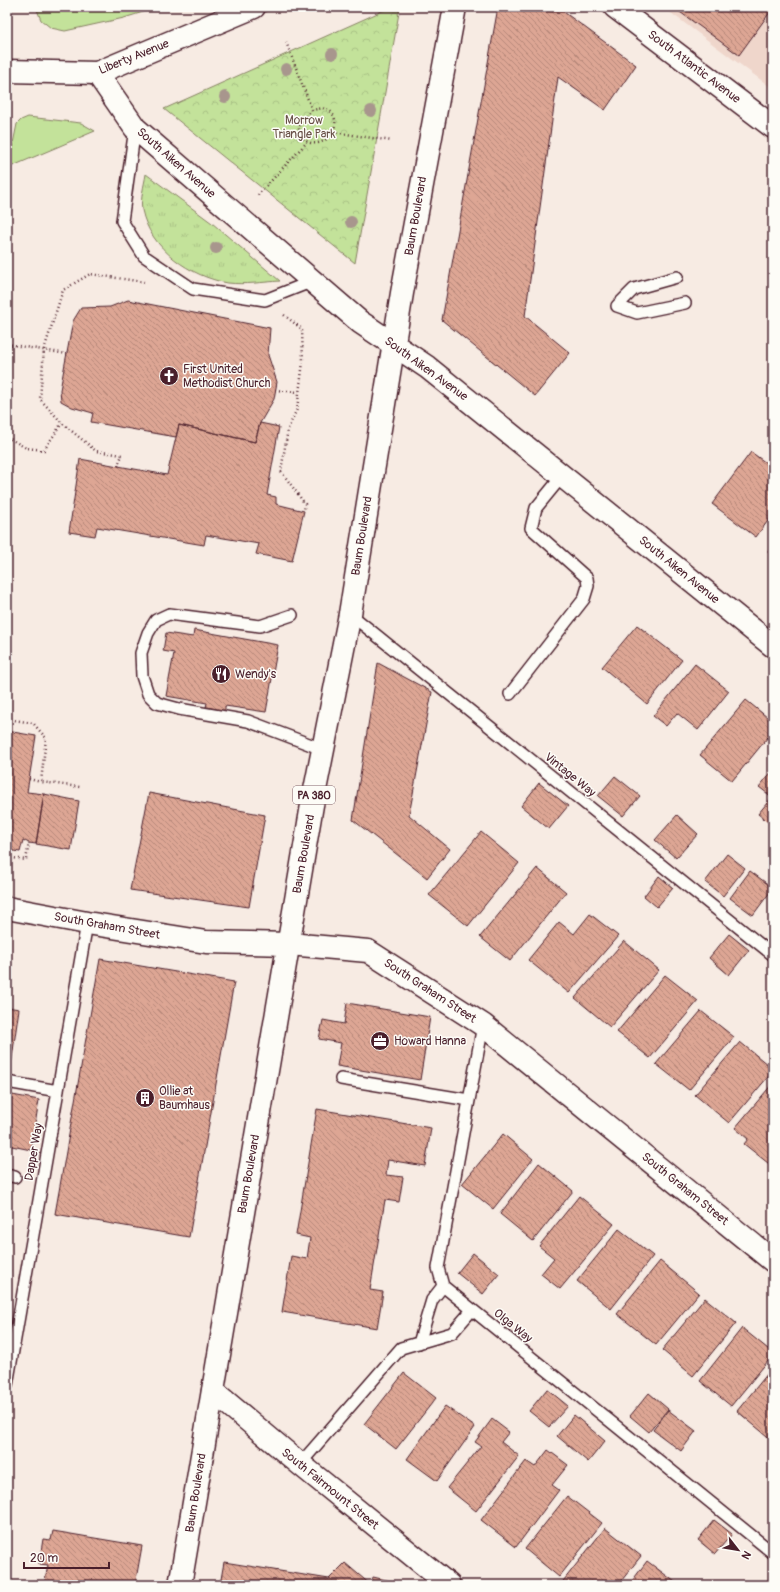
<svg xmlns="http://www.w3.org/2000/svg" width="780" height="1592" font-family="Pangolin,sans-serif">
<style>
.built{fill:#efd6cb}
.grass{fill:url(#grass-tufts);stroke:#868062}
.forest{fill:url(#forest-crowns);stroke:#868062}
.garden{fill:#c3e29a;stroke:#868062}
.building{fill:url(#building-back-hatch);stroke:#4a1f2b}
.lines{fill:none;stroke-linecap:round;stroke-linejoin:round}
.lane-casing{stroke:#4a1f2b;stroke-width:14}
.street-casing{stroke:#4a1f2b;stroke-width:25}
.secondary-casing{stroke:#4a1f2b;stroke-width:25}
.primary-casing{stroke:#4a1f2b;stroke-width:25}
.path{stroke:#4a1f2b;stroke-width:2.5;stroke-dasharray:1 3;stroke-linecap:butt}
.lane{stroke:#fdfcf7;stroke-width:11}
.street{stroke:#fdfcf7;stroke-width:22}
.secondary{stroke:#fdfcf7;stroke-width:22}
.primary{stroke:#fdfcf7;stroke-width:22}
.tree{fill:#a8968d}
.labels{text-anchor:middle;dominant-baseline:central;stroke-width:3;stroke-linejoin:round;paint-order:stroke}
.shield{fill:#fdfcf7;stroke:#806168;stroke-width:1}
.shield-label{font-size:11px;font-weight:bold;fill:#4a1f2b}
.street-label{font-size:12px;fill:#4a1f2b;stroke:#fdfcf7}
.park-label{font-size:12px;fill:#685047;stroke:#fdfcf7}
.poi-label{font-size:12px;fill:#4a1f2b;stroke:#fdfcf7;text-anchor:start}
</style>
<defs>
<pattern id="grass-tufts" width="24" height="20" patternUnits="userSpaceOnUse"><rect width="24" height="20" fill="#c3e29a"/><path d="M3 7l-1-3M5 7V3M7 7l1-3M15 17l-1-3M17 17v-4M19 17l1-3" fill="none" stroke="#a9c185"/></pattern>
<pattern id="forest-crowns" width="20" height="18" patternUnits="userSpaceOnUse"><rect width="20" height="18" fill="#c3e29a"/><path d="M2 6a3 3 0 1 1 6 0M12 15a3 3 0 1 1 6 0" fill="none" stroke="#a9c185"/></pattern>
<pattern id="building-back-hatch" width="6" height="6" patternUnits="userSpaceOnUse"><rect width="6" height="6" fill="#dda694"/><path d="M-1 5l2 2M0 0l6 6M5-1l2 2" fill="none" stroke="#b58779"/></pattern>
</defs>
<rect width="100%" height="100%" fill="#f7ebe3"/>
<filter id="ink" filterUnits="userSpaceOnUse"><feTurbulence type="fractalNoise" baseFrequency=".025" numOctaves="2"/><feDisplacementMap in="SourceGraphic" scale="8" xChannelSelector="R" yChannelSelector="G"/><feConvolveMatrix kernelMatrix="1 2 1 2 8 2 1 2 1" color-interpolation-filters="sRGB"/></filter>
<g filter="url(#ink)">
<!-- built -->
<path class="built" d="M663,7H773V89Z"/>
<!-- grass -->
<path class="grass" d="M146,174L212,223L280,281C263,282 245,285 228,283C191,277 150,249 142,210C140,199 144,186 146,174Z"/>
<!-- forest -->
<path class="forest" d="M391,7H400L355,263L164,109Z"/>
<!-- garden -->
<path class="garden" d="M36,7H159L124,18L65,31L51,28L41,20Z
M28,117L81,123L95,131L8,168L17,124L21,120Z"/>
<!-- building -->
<path class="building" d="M498,7H557L636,65L605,110L558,77L525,316L570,353L535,396L442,320Z
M673,7H773V8L739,55Z
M128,300L270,328L268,355L277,382L274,399L260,423L255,442L179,425L176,437L91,422L93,413L72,407L61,401L60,390L73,321L81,308L110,307Z
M260,423L279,427L267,495L276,497V504L304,511L292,561L256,554L259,544L206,535L204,545L97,527L95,536L69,532L80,459L167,475L179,425L255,442Z
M751,452L773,468V514L756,537L712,504Z
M773,545V556L768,552Z
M637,625L682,660L647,704L602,667Z
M194,630L278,645L266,712L225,706V711L206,707L207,703L166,696L174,653L163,651L166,633L193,637Z
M378,663L432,692L409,815L450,849L427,878L353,820Z
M695,664L729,691L698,730L677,713L666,726L653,716Z
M746,700L773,722V731L732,781L700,755Z
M7,731L36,736L27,792L44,794L36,844L29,843L23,840L20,852L7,850Z
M773,770V826L758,814L772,797L759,787Z
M615,776L640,796L623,816L598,796Z
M539,783L568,806L549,829L521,806Z
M149,793L265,815L249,907L130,890Z
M44,794L79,801L71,850L36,844Z
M677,815L698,834L676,858L655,840Z
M481,832L519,863L468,926L429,895Z
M727,854L745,868L723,896L705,882Z
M537,868L566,892L510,961L480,937Z
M750,871L773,888L753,915L730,898Z
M659,876L673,888L657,907L644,896Z
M590,914L618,936L569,993L528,960L559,922L574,934Z
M729,934L749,950L729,975L709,958Z
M624,941L659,970L610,1027L575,998Z
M100,959L234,982L189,1237L55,1214Z
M665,975L698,1001L650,1058L617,1032Z
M347,1003L430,1017L420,1080L337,1066L341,1043L319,1039L323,1020L344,1024Z
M7,1007L19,1009L10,1072L7,1071Z
M701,1011L734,1037L689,1090L656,1064Z
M740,1042L773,1069V1071L729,1123L695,1095Z
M773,1083V1167L744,1144L748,1139L735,1128Z
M7,1094L39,1100L31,1150L7,1145Z
M317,1109L431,1128L425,1166L388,1160L386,1175L403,1177L399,1202L385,1200L370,1290L383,1292L377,1328L282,1312L291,1256L307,1259L310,1238L296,1235Z
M503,1134L533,1159L493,1209L462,1184Z
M539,1163L573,1191L533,1241L500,1214Z
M579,1196L614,1224L560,1289L541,1274L554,1258L539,1246Z
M619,1229L653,1256L611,1309L577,1281Z
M473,1253L499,1274L483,1294L457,1273Z
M660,1261L699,1293L656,1345L617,1314Z
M7,1270H10L7,1285Z
M705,1298L736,1323L693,1376L662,1350Z
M742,1328L773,1353V1355L731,1406L700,1381Z
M773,1367V1441L737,1411Z
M404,1373L436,1398L396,1449L364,1424Z
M547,1389L568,1406L549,1427L529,1411Z
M649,1393L668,1409L649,1432L630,1416Z
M445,1406L475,1427L437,1481L407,1459Z
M668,1410L696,1431L681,1451L653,1430Z
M574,1415L605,1441L588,1462L557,1436Z
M492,1419L509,1432L501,1442L519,1456L476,1511L447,1488L481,1446L475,1442Z
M548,1450L568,1465L552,1485L559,1490L516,1547L481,1520L526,1461L535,1467Z
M567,1496L602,1523L559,1577L525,1549Z
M714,1520L732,1534L715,1554L698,1540Z
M605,1528L641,1556L618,1585H560Z
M53,1531L142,1546L135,1585H69L45,1581L48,1565L39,1564L43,1539L51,1540Z
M647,1561L679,1585H629Z
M224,1562L329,1579L345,1563L371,1585H220Z
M373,1577L395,1582V1585H371Z
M771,1579L773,1581V1585H767Z"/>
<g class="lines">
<!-- lane casing -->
<g class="lane-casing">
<path id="lane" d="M135,128L122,221L144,256L193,289L265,300L313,281
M677,277L634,289L617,306L637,313L685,303
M350,614L773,955
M292,615L260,626L169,614L156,620L148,633L141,653L142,676L148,694L157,703L179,709L248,721L322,749
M510,694L584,599L588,586L587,578L531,528L536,508L563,475
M483,1025L438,1268L443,1286L773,1553
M341,1079L469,1100
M7,1082L58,1091
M7,1175L15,1177
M419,1343L432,1300L443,1286
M7,1385L87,923
M300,1464L401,1348L452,1333L472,1310"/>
</g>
<!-- street casing -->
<g class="street-casing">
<path id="street" d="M615,7L773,127
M97,73L135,128L360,322L427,367L773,646
M7,908L87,923L206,942L289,944L368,951L483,1025L773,1261
M213,1391L300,1464L449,1585"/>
</g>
<!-- secondary casing -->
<g class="secondary-casing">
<path id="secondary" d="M7,71L97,73L254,7"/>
</g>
<!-- primary casing -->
<g class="primary-casing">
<path id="primary" d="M180,1585L312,805L350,614L402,293L455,7"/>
</g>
<!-- path -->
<path class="path" d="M286,42L312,110L299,126V135C301,137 304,139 306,141C324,151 344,126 331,112C330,110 325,109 323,108L312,110
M333,132L392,141
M258,195L307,142
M284,315L302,329L303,362L297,409L288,429L281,471L305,504L304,511
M7,344L67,354
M275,390L299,392
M7,437L26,448L44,450L62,423
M118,466L122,455L96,451L62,423L40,399L44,350L63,290L90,274L144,282
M7,719L33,723L46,738L41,782L80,787
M29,779L41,782
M7,857L26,860L29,843"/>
<!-- lane -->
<use href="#lane" class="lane"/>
<!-- street -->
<use href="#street" class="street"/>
<!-- secondary -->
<use href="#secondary" class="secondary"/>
<!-- primary -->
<use href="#primary" class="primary"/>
</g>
<!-- trees -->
<g class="tree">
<circle cx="332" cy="54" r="6"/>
<circle cx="286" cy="69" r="6"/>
<circle cx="225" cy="97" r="6"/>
<circle cx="371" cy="111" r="6"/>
<circle cx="351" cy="222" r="6"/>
<circle cx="216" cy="248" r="6"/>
</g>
</g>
<!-- icons -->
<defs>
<g id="church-disc" transform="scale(1)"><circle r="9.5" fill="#4a1f2b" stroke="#fdfcf7"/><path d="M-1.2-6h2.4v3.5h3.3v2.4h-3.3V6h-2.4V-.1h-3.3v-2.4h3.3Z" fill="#fff"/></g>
<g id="restaurant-disc" transform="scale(1)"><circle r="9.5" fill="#4a1f2b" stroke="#fdfcf7"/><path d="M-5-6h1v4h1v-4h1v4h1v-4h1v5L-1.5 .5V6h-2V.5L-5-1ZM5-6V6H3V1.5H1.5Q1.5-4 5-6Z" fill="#fff"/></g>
<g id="office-disc" transform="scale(1)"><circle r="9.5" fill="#4a1f2b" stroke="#fdfcf7"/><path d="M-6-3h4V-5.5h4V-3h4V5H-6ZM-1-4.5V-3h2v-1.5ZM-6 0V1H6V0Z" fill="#fff"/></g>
<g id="building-disc" transform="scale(1)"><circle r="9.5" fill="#4a1f2b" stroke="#fdfcf7"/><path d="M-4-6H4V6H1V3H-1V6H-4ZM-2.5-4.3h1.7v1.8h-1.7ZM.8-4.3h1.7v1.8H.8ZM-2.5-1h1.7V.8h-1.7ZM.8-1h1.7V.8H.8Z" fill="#fff"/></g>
</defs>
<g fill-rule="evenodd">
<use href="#church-disc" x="169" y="376"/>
<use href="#restaurant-disc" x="221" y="674"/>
<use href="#office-disc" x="380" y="1041"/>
<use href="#building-disc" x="145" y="1098"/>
</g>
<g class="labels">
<!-- shield labels -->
<rect class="shield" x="293" y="786" width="42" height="18" rx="3"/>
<g class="shield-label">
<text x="314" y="795">PA 380</text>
</g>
<!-- street labels -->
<g class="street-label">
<text transform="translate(134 57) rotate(-22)">Liberty Avenue</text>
<text transform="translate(694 67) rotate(37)">South Atlantic Avenue</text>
<text transform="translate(176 163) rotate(41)">South Aiken Avenue</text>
<text transform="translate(416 216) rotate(-80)">Baum Boulevard</text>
<text transform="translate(426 369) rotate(36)">South Aiken Avenue</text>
<text transform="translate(362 536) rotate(-81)">Baum Boulevard</text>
<text transform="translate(679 570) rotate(39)">South Aiken Avenue</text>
<text transform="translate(570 775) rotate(39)">Vintage Way</text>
<text transform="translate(304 854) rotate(-80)">Baum Boulevard</text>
<text transform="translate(107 926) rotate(10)">South Graham Street</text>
<text transform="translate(430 991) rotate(33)">South Graham Street</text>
<text transform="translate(34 1152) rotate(-80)">Dapper Way</text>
<text transform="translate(249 1174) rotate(-80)">Baum Boulevard</text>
<text transform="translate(685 1189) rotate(39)">South Graham Street</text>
<text transform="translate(513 1326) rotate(39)">Olga Way</text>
<text transform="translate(330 1489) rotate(39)">South Fairmount Street</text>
<text transform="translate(196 1493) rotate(-81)">Baum Boulevard</text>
</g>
<!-- park labels -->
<g class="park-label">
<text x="304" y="120">Morrow<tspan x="304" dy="14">Triangle Park</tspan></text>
</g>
<!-- poi labels -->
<g class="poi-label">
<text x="183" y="369">First United<tspan x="183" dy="14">Methodist Church</tspan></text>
<text x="235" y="674">Wendy's</text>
<text x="394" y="1041">Howard Hanna</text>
<text x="159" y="1091">Ollie at<tspan x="159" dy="14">Baumhaus</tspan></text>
</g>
</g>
<!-- margin -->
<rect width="780" height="1592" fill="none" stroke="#fdfcf7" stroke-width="24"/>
<rect x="12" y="12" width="756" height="1568" fill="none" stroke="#4a1f2b" stroke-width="1.5" filter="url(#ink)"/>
<!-- north arrow -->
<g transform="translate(738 1550) rotate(121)" stroke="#fdfcf7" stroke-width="3" paint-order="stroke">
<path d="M0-3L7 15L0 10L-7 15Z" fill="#4a1f2b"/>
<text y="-6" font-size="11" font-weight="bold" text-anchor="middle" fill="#4a1f2b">N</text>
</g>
<!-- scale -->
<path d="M24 1562v6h85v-6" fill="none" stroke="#4a1f2b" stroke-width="2"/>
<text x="30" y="1562" font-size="12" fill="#4a1f2b" stroke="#fdfcf7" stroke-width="3" paint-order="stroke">20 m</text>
</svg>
